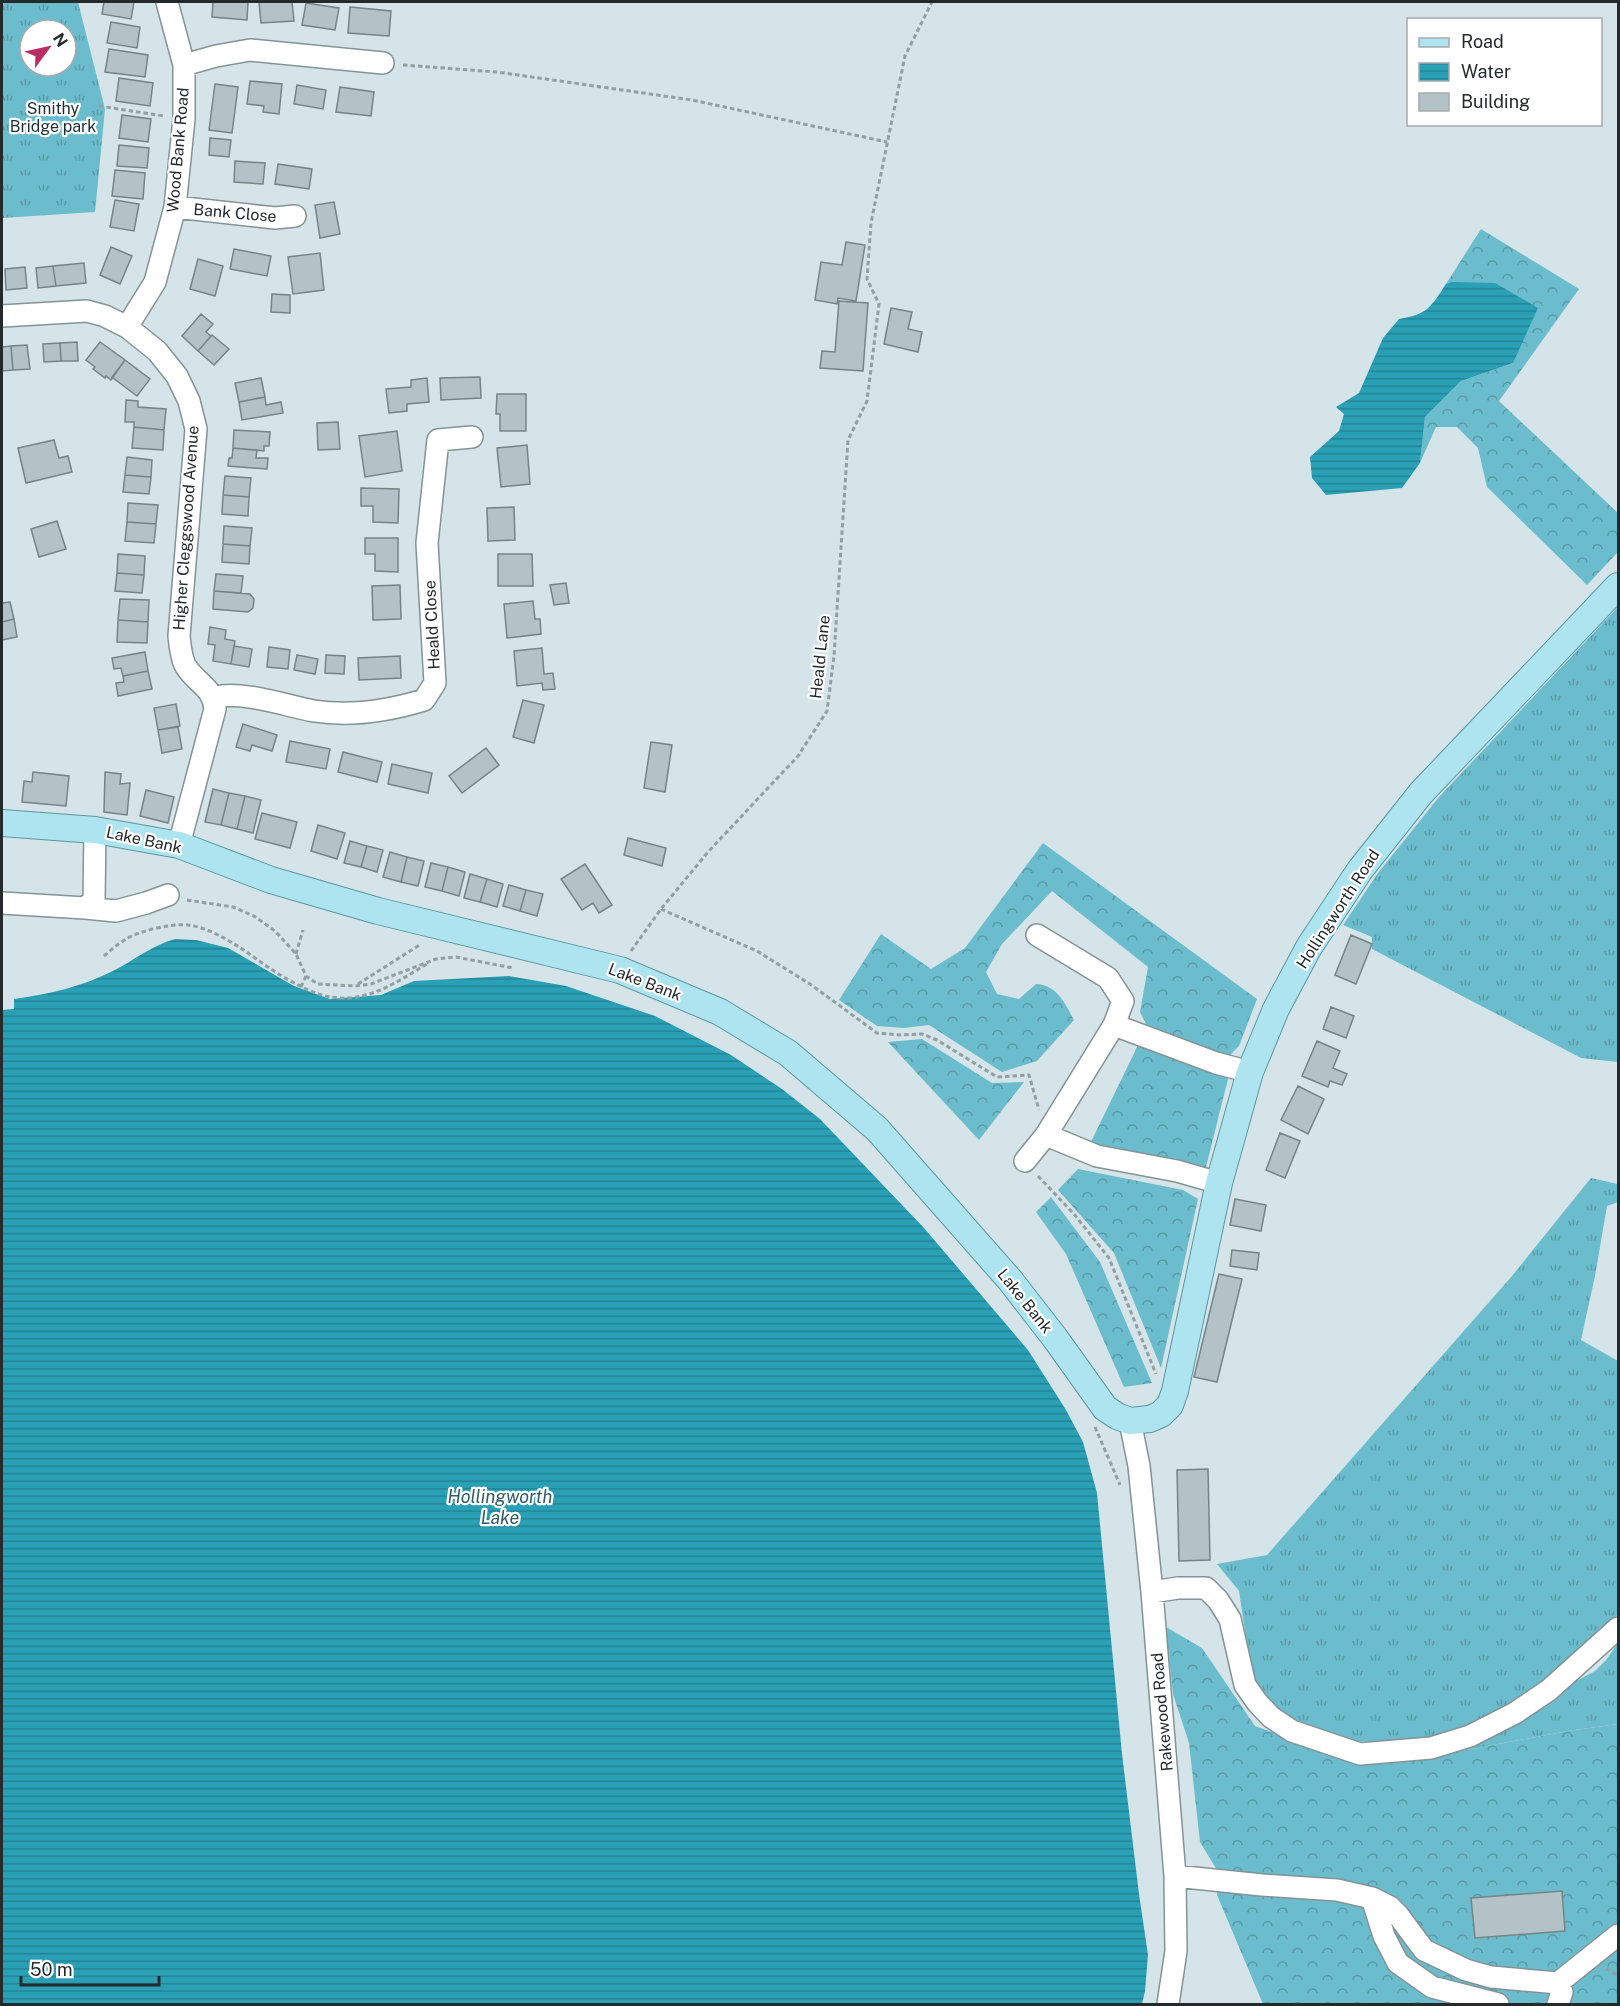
<svg xmlns="http://www.w3.org/2000/svg" width="1620" height="2006" font-family="'Public Sans',sans-serif">
<style>
.grass{fill:url(#grass-tufts);fill-rule:evenodd}
.forest{fill:url(#forest-crowns)}
.water{fill:url(#water-rules)}
.building{fill:#b3c2c6;stroke:#758487;stroke-width:1.5}
.lines{fill:none;stroke-linecap:round;stroke-linejoin:round}
.minor-casing{stroke:#849396;stroke-width:24}
.major-casing{stroke:#5a97a4;stroke-width:28}
.path{stroke:#939fa2;stroke-width:3;stroke-dasharray:4.5 3;stroke-linecap:butt}
.minor{stroke:#fff;stroke-width:21}
.major{stroke:#ade4ef;stroke-width:26}
.labels{text-anchor:middle;dominant-baseline:central;stroke-width:4.5;stroke-linejoin:round;paint-order:stroke}
.park-label{font-size:16px;fill:#1b2f33;stroke:#fff}
.street-label{font-size:16px;fill:#242a2c;stroke:#fff}
.water-label{font-size:18px;font-style:italic;fill:#2e5d66;stroke:#fff}
</style>
<defs>
<pattern id="grass-tufts" width="24" height="20" patternUnits="userSpaceOnUse" patternTransform="scale(1.5)"><rect width="24" height="20" fill="#6bbdce"/><path d="M3 7l-1-3M5 7V3M7 7l1-3M15 17l-1-3M17 17v-4M19 17l1-3" fill="none" stroke="#589aa7"/></pattern>
<pattern id="forest-crowns" width="20" height="18" patternUnits="userSpaceOnUse" patternTransform="scale(1.5)"><rect width="20" height="18" fill="#6bbdce"/><path d="M2 6a3 3 0 1 1 6 0M12 15a3 3 0 1 1 6 0" fill="none" stroke="#589aa7"/></pattern>
<pattern id="water-rules" width="6" height="5" patternUnits="userSpaceOnUse" patternTransform="scale(1.5)"><rect width="6" height="5" fill="#29a0b5"/><path d="M0 2.5h6" fill="none" stroke="#238393"/></pattern>
</defs>
<rect width="100%" height="100%" fill="#d4e4e8"/>
<!-- grass -->
<path class="grass" d="M2,2H78L105,109L95,212L2,218ZM30,30H66V66H30Z
M1618,607V1062L1581,1058L1372,949V937L1343,925L1378,873L1439,797Z
M1591,1178L1618,1184V1202L1607,1206L1595,1276L1581,1340L1618,1361V1614L1560,1673L1511,1706L1467,1730L1415,1743L1402,1740L1348,1742L1306,1731L1271,1708L1257,1688L1249,1658L1239,1591L1217,1564L1267,1555L1512,1276Z
M1618,1643V1724L1568,1731L1397,1763L1479,1739L1558,1691L1595,1671L1606,1660Z"/>
<!-- forest -->
<path class="forest" d="M1481,229L1579,289L1499,401L1618,513V552L1587,585L1487,487L1478,448L1457,427H1436L1420,463L1425,417L1461,381L1513,363L1471,283L1446,284Z
M1043,843L1257,999L1239,1046L1227,1058L1147,1026L1140,1012L1148,967L1052,891L1002,944L986,972L997,994L1019,999L1036,984C1057,985 1065,1003 1074,1020L1037,1061L1002,1072L929,1025L904,1028L877,1026L839,1000L881,934L931,969L965,948Z
M922,1039L992,1083L1024,1082L979,1140L888,1042Z
M1139,1043L1229,1075L1204,1175L1089,1146Z
M1078,1169L1183,1190L1198,1199L1161,1368L1114,1253L1058,1190Z
M1051,1197L1100,1262L1152,1383L1124,1387L1066,1254L1036,1212Z
M1166,1627L1202,1648L1255,1726L1356,1762L1397,1763L1568,1731L1618,1724V2004H1263L1217,1895V1870L1200,1842L1189,1743L1173,1694Z"/>
<!-- water -->
<path class="water" d="M1452,282L1495,283L1538,308L1513,363L1461,381L1425,417L1420,463L1402,488L1326,495L1312,478L1310,457L1339,431L1344,414L1336,407L1359,393L1383,338L1399,319C1428,314 1430,308 1446,284Z
M175,939L196,940L228,948L294,986L330,999L381,995L414,981L509,976L566,986L655,1016L731,1055L782,1089L820,1119L924,1228L1028,1350L1066,1410L1083,1442L1097,1493L1122,1754L1139,1894L1148,1955L1145,1991L1142,2004H2V1010L14,1009V999C49,994 81,987 113,971C133,961 152,945 175,939Z"/>
<!-- building -->
<path class="building" d="M104,2H134L131,19L102,14Z
M213,2H248L247,20L212,17Z
M259,2H292L294,21L261,23Z
M306,3L339,8L335,30L302,25Z
M350,7L391,11L389,36L348,33Z
M111,22L140,27L137,48L107,43Z
M109,49L148,55L145,77L105,72Z
M119,78L153,83L150,106L116,101Z
M250,81L282,84L279,114L263,112L264,106L247,104Z
M215,84L238,87L232,133L209,130Z
M297,85L326,90L323,109L294,104Z
M340,87L374,92L371,116L336,112Z
M122,115L151,119L148,142L119,138Z
M210,138L231,140L229,157L209,155Z
M119,145L149,148L147,168L117,166Z
M235,161L265,163L263,184L234,182Z
M278,164L312,169L309,189L275,184Z
M115,170L145,173L143,199L112,196Z
M115,200L139,204L134,231L110,227Z
M334,202L340,234L320,238L315,205Z
M846,242L865,245L856,301L838,298L837,304L815,300L821,262L842,265Z
M111,247L132,256L120,284L100,275Z
M234,249L271,256L267,276L230,269Z
M320,253L324,290L293,294L288,257Z
M198,259L223,266L215,296L190,289Z
M84,263L86,283L56,286L53,266Z
M53,266L56,286L38,288L36,268Z
M25,267L27,288L6,290L5,269Z
M272,294L290,295V313L271,312Z
M839,301L868,303L863,371L820,368L822,351L835,352Z
M891,308L912,312L908,329L922,332L918,352L884,344Z
M201,314L213,324L206,332L211,336L198,351L182,336Z
M212,335L229,349L214,365L198,351Z
M77,342L78,361H61L60,343Z
M100,342L125,360L111,380L106,376L105,378L93,369L95,367L86,360Z
M60,343L61,361L44,362L43,344Z
M27,345L30,369L13,370L11,346Z
M11,346L13,370L2,371V347Z
M125,360L150,379L137,396L112,377Z
M480,377L481,398L441,400L440,378Z
M261,378L265,397L239,402L235,383Z
M427,378L429,402L407,404V411L389,413L386,389L411,387V380Z
M497,394H526V431H500V414H496Z
M265,397L266,405L281,402L283,413L242,420L239,402Z
M126,400L138,401V407L166,409L164,430L134,427V422H125Z
M338,422L340,449L318,450L317,423Z
M134,427L164,430L163,450L132,448Z
M234,430L270,432L269,446H264V451L233,448Z
M397,431L402,471L365,477L359,436Z
M54,440L59,458L68,456L72,472L26,483L18,448Z
M527,445L530,484L501,487L497,448Z
M233,448L257,450L256,458H268L267,469L228,466L229,458H232Z
M127,457L152,460L151,477L125,475Z
M125,475L151,477L149,494L123,492Z
M225,476L251,478L249,497L223,495Z
M361,488L399,489L398,523L373,522V506H361Z
M223,495L249,497L248,516L222,514Z
M128,503L158,505L156,524L127,522Z
M514,507L515,540L488,541L487,508Z
M57,521L66,549L39,557L31,529Z
M127,522L156,524L154,543L125,541Z
M224,526L252,528L250,546L223,544Z
M365,538H398V572L375,571V554H365Z
M223,544L250,546L249,564L222,562Z
M118,554L145,556L144,575L117,573Z
M498,554H532L533,586H498Z
M117,573L144,575L142,593L115,591Z
M216,574L243,576L241,593L214,591Z
M566,583L569,603L554,605L550,585Z
M400,585L401,619L373,620L372,586Z
M214,591L250,594L254,599L253,608L248,612L213,609Z
M120,599L149,600L148,622L118,620Z
M533,601L535,619H540L541,634L507,638L504,604Z
M10,602L14,619L2,622V603Z
M14,619L17,637L2,640V622Z
M118,620L148,622L147,643L117,642Z
M210,627L226,630L225,639L235,641L231,664L213,661L215,645L208,644Z
M234,646L252,649L249,667L231,664Z
M269,647L290,650L288,669L267,667Z
M542,648L544,674L553,673L555,689L543,690L542,683L517,686L514,651Z
M145,652L148,671L123,676L121,668L114,669L112,658Z
M297,655L318,659L315,674L294,670Z
M326,655L345,656L344,674L325,673Z
M400,656L401,678L359,680L358,658Z
M148,671L152,689L118,696L116,683L124,682L123,676Z
M523,700L544,705L534,743L513,737Z
M176,704L180,726L158,730L154,708Z
M243,724L277,735L272,751L252,745L250,751L236,747Z
M178,727L182,749L162,753L158,730Z
M290,741L330,749L326,769L286,762Z
M651,742L672,745L665,792L644,788Z
M486,748L499,765L462,793L449,776Z
M343,752L382,762L377,782L338,772Z
M392,764L432,773L428,793L388,784Z
M33,772L69,776L66,806L22,802L24,781L32,782Z
M105,772L121,774L120,784L130,783L127,815L104,812Z
M213,789L229,793L221,825L205,822Z
M146,790L174,797L168,823L140,816Z
M229,793L245,796L237,829L221,825Z
M245,796L261,800L253,833L237,829Z
M262,813L297,822L290,848L255,839Z
M318,825L345,833L337,859L311,851Z
M628,838L666,848L662,866L624,855Z
M350,841L367,846L361,867L344,863Z
M367,846L383,850L377,872L361,867Z
M390,852L407,857L401,882L383,877Z
M407,857L424,861L418,886L401,882Z
M431,863L448,867L442,891L425,887Z
M585,864L612,905L599,913L593,903L582,910L561,879Z
M448,867L465,872L459,896L442,891Z
M470,874L487,879L480,902L464,898Z
M487,879L503,884L497,907L480,902Z
M509,885L526,890L520,911L503,906Z
M526,890L543,894L537,916L520,911Z
M1351,935L1372,944L1356,984L1335,975Z
M1331,1007L1354,1016L1346,1038L1323,1029Z
M1317,1041L1340,1051L1333,1068L1347,1074L1342,1085L1330,1081L1328,1087L1302,1076Z
M1298,1086L1324,1099L1308,1134L1281,1120Z
M1280,1133L1300,1141L1285,1178L1266,1170Z
M1235,1199L1266,1205L1261,1231L1230,1225Z
M1232,1250L1259,1253L1257,1270L1230,1266Z
M1219,1274L1242,1279L1217,1382L1194,1377Z
M1208,1469L1210,1560L1179,1561L1177,1470Z
M1562,1891L1565,1931L1475,1938L1471,1898Z"/>
<g class="lines">
<!-- minor casing -->
<g class="minor-casing">
<path id="minor" d="M184,65L216,56L250,50L383,63
M175,207L275,218L295,216
M2,316L87,311L105,316L127,327L157,351L177,376L189,401L196,429L179,636C180,646 181,657 185,665C195,683 213,686 215,709L179,845
M127,327L155,282L175,207L184,119V65L167,2
M214,697C246,691 282,705 314,711C352,717 388,711 424,700L435,683L427,543L438,440L472,437
M2,903L85,908L94,900L95,830
M85,908L116,911L146,903L168,895
M1114,1025L1216,1063L1250,1072
M1046,1135L1097,1156L1177,1171L1219,1183
M1025,1161L1046,1135L1114,1025L1123,1001L1108,978L1037,935
M1130,1421L1139,1466L1152,1592L1175,1876L1176,1951L1168,2004
M1152,1592L1178,1588H1206L1218,1600L1230,1619L1245,1685L1257,1702L1271,1717L1292,1731L1360,1754L1431,1748L1470,1736L1515,1713L1549,1690L1618,1628
M1175,1876L1262,1885L1337,1890L1372,1898L1390,1907L1398,1915L1424,1950L1466,1970L1491,1977L1558,1983L1618,1935
M1372,1898L1384,1936L1398,1963L1432,1987L1498,2004
M1558,1983L1562,1992L1558,2004"/>
</g>
<!-- major casing -->
<g class="major-casing">
<path id="major" d="M2,823L95,830L179,845L271,880L378,911L620,970L720,1012L788,1053L877,1129L1010,1280L1055,1338L1105,1408L1117,1416L1130,1421L1150,1419L1161,1414L1170,1405L1175,1391L1219,1183L1250,1072L1276,1009L1309,947L1360,870L1421,793L1618,586"/>
</g>
<!-- path -->
<path class="path" d="M403,65L497,72L692,100L887,142
M99,106L164,116
M187,900L233,907L254,916L275,931L296,954L306,976L318,984L355,986L371,984L436,959L456,957L513,968
M661,909L757,951L810,984L877,1033L899,1035L922,1034L937,1040L997,1077L1029,1075L1039,1110
M631,951L661,909L708,852L798,756L827,711L834,656L848,440L867,401L879,304L867,279L871,223L905,56L932,2
M296,954L303,930
M104,956C111,950 118,944 126,939C139,931 172,923 188,925C206,927 227,939 242,949C257,959 271,970 287,979C303,988 320,997 339,998C372,1000 400,980 427,964
M358,984L421,944
M301,987L306,976
M1038,1176L1074,1214L1109,1258L1156,1374
M1095,1427L1120,1485
M1606,1969L1618,1975"/>
<!-- minor -->
<use href="#minor" class="minor"/>
<!-- major -->
<use href="#major" class="major"/>
</g>
<g class="labels">
<!-- park labels -->
<g class="park-label">
<text x="53" y="108">Smithy<tspan x="53" dy="18">Bridge park</tspan></text>
</g>
<!-- street labels -->
<g class="street-label">
<text transform="translate(178 150) rotate(-85)">Wood Bank Road</text>
<text transform="translate(235 213) rotate(5)">Bank Close</text>
<text transform="translate(186 528) rotate(-86)">Higher Cleggswood Avenue</text>
<text transform="translate(432 625) rotate(-93)">Heald Close</text>
<text transform="translate(820 657) rotate(-84)">Heald Lane</text>
<text transform="translate(144 840) rotate(12)">Lake Bank</text>
<text transform="translate(1338 909) rotate(-57)">Hollingworth Road</text>
<text transform="translate(645 982) rotate(21)">Lake Bank</text>
<text transform="translate(1025 1301) rotate(51)">Lake Bank</text>
<text transform="translate(1162 1712) rotate(-95)">Rakewood Road</text>
</g>
<!-- water labels -->
<g class="water-label">
<text x="500" y="1496">Hollingworth<tspan x="500" dy="21">Lake</tspan></text>
</g>
</g>
<!-- border -->
<rect width="1620" height="2006" fill="none" stroke="#242a2c" stroke-width="6"/>
<!-- legend -->
<rect x="1407" y="18" width="195" height="108" fill="#ffffff" stroke="#a7aaab" stroke-width="1.5"/>
<rect x="1419" y="38" width="30" height="9" fill="#ade4ef" stroke="#a7aaab" stroke-width="1.5"/>
<text x="1461" y="48" font-size="18" fill="#242a2c">Road</text>
<rect x="1419" y="63" width="30" height="18" fill="url(#water-rules)" stroke="#a7aaab" stroke-width="1.5"/>
<text x="1461" y="78" font-size="18" fill="#242a2c">Water</text>
<rect x="1419" y="93" width="30" height="18" fill="#b3c2c6" stroke="#a7aaab" stroke-width="1.5"/>
<text x="1461" y="108" font-size="18" fill="#242a2c">Building</text>
<!-- north arrow -->
<g transform="translate(48 48) rotate(57)"><circle r="28" fill="#ffffff" stroke="#a7aaab" stroke-width="1.5"/>
<path d="M0-4.5L10 22L0 15L-10 22Z" fill="#b92d63"/>
<text y="-9" font-size="16" font-weight="bold" text-anchor="middle" fill="#242a2c">N</text>
</g>
<!-- scale -->
<path d="M21 1976v9h138v-9" fill="none" stroke="#242a2c" stroke-width="3"/>
<text x="30" y="1976" font-size="18" fill="#242a2c" stroke="#ffffff" stroke-width="4.5" paint-order="stroke">50 m</text>
</svg>
